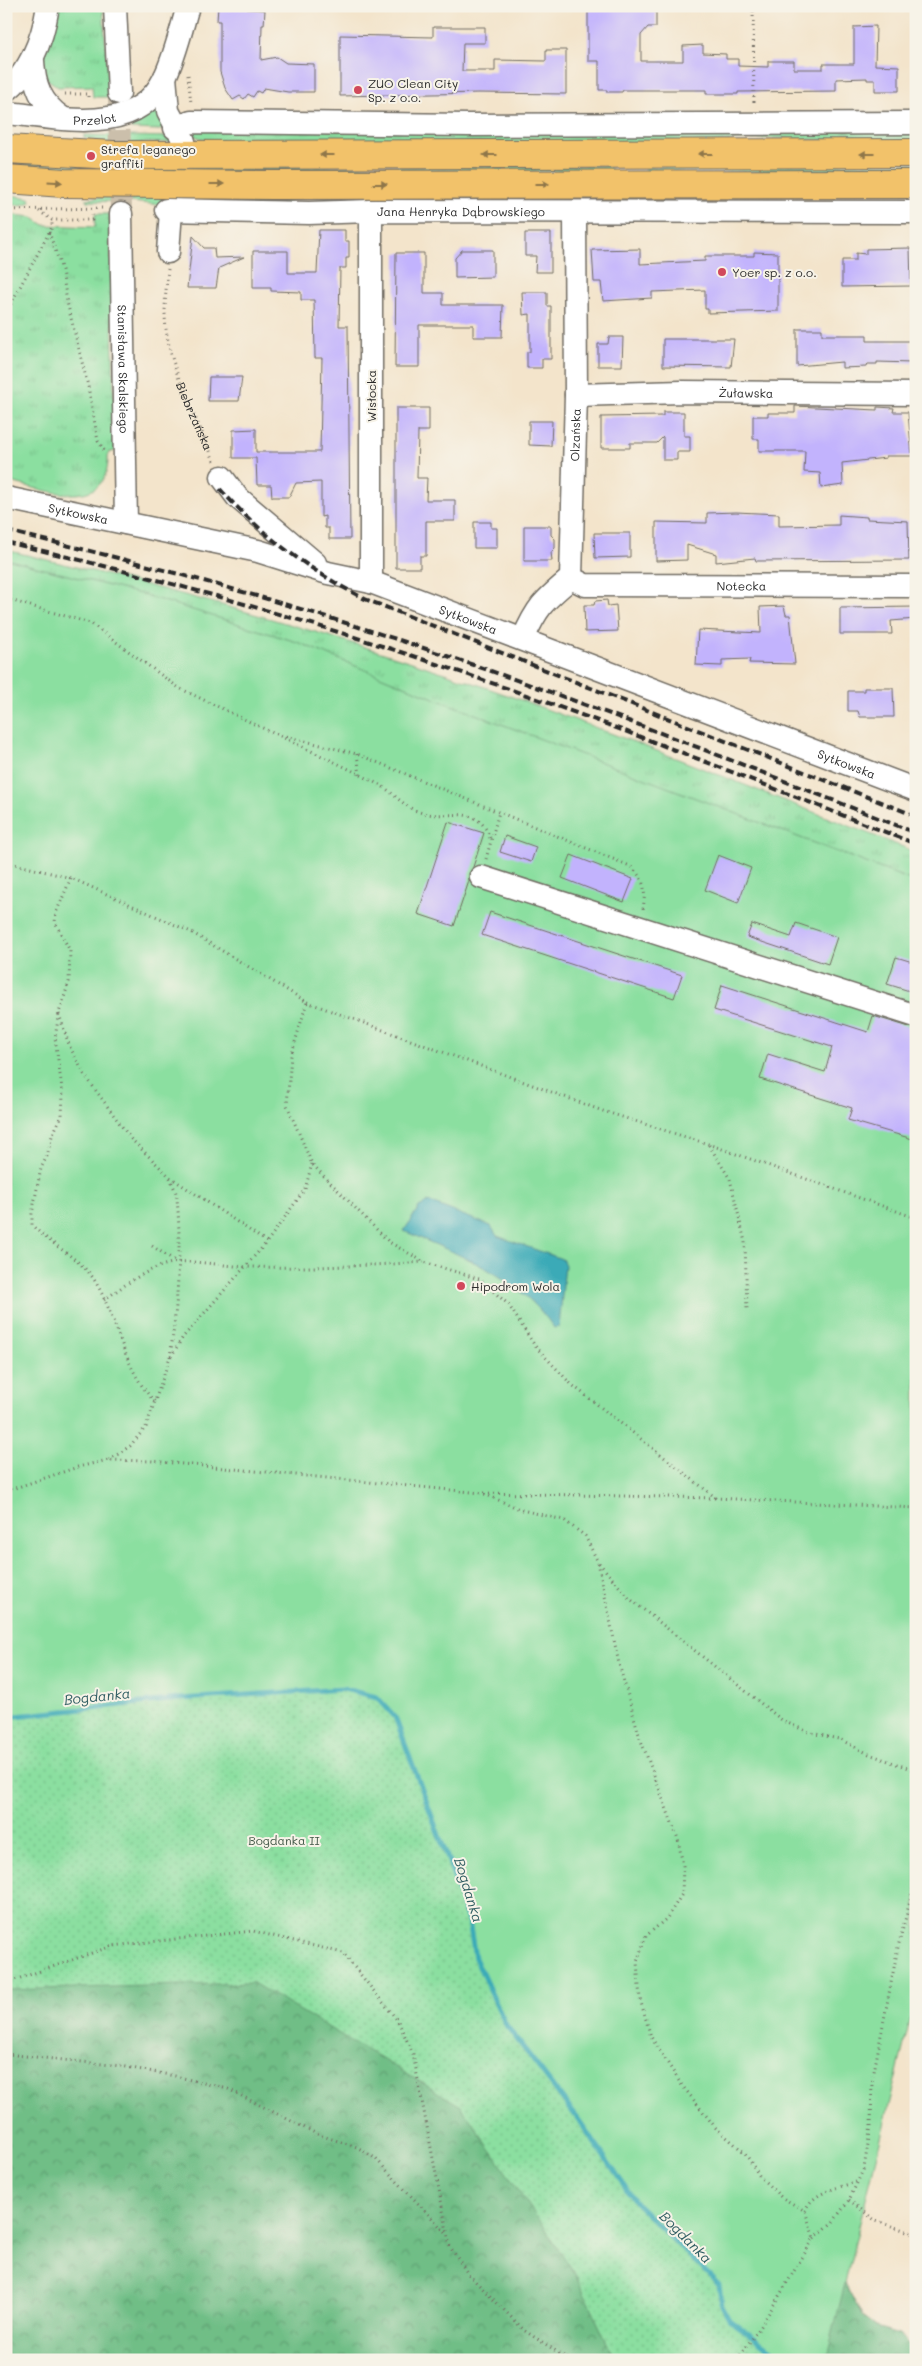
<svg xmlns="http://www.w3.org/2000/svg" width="922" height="2366" font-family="Mali,sans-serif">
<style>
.grass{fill:url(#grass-tufts);stroke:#5b8566}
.forest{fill:url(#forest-crowns);stroke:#4e7458}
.park{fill:url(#park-dots);stroke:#5b8566}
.garden{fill:#8bdfa0;stroke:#5b8566}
.water{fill:#3aaab7;stroke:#326a71}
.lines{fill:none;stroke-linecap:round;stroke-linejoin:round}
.stream{stroke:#3aaab7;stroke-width:5}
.building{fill:#c2b3fd}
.minor-tunnel{stroke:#cbbfab;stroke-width:22;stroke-dasharray:22 11;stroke-linecap:butt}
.minor-casing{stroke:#716c63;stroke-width:25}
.major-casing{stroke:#716c63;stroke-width:30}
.path{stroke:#716c63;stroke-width:3;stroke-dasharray:1 4;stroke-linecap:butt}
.minor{stroke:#fff;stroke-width:22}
.major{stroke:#f2c26a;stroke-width:28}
.rail{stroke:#2b2b2b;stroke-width:4;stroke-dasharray:8 4;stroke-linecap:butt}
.oneway{fill:#8e764a}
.poi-dot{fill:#d1495b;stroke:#f7f3e8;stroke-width:2}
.labels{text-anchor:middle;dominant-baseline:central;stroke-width:4;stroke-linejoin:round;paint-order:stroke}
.poi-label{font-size:12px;fill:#2b2b2b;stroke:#f7f3e8;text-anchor:start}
.street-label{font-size:12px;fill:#2b2b2b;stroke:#f7f3e8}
.park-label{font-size:12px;fill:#435848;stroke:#f7f3e8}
.water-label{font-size:14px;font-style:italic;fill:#315e63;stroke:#f7f3e8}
</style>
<defs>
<pattern id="grass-tufts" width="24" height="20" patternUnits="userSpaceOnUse" patternTransform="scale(1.25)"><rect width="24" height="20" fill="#8bdfa0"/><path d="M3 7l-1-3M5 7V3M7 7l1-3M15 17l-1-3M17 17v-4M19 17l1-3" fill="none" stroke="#78c08a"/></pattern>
<pattern id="forest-crowns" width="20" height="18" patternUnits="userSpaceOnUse" patternTransform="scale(1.25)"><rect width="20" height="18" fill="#70be86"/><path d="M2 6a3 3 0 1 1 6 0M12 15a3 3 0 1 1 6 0" fill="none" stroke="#5c9b6e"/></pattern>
<pattern id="park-dots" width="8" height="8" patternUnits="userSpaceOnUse" patternTransform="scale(1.25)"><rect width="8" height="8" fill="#8bdfa0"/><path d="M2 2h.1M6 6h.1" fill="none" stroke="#78c08a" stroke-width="1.8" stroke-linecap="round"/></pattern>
</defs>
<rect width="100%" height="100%" fill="#f7f3e8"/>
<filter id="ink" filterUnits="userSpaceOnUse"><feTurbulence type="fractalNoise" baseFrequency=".02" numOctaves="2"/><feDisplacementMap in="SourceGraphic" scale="10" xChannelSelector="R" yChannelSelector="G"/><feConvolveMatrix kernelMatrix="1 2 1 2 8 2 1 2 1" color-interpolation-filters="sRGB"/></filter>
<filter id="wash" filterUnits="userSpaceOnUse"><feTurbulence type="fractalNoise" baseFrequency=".0096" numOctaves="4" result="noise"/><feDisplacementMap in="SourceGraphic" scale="20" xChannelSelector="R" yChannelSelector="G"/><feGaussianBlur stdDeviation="1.12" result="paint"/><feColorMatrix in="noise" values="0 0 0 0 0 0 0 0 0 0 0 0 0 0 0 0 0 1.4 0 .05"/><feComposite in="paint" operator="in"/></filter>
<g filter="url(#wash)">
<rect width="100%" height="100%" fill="#f3e4cb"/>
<!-- grass -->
<path class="grass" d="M56,6H103L109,97H93L92,86L58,87L47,79L40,59Z
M156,107L166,127L160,130L131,129L132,122Z
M195,126L916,131V144L777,138L735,140L715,143H212L190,134Z
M84,135L172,137L176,142L114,144L84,138Z
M6,159L93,166V169L6,170Z
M916,163V173L646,171L645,169L646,167Z
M606,166L611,169V171L125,173L127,167Z
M6,194L29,198L31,202L21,205H6Z
M117,195L283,198L292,207L172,206L131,202L87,201L86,199Z
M6,214L32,217L44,225L95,227V214H110L115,451L108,453C111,517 43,489 6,481Z
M6,550C161,587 315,628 465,680C617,733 766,794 916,852V963L6,746Z"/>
<!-- forest -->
<path class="forest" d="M6,1524L841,2263L846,2285L862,2316L879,2329L899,2335L916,2351V2360H6Z"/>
<!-- park -->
<path class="park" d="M344,1689L377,1697L395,1717L449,1862L470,1927L475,1958L578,2119L637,2204L719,2285L722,2306L780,2357L790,2360H615L574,2272L461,2106L253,1983L6,1990V1717L179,1699Z"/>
<!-- garden -->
<path class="garden" d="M6,559L144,595L297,642L441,701L916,882V1996L826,2360H790L780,2357L729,2319L722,2306L718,2285L637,2204L578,2119L506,2025L475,1958L470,1927L449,1862L395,1717L377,1697L344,1689L179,1699L6,1717Z"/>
<!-- water -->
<path class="water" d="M429,1202L491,1226L497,1236L562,1259L565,1265L559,1327L554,1328C518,1275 461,1256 404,1231L419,1207Z"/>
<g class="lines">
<!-- stream -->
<path class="stream" d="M6,1717L179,1699L344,1689L377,1697L395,1717L449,1862L470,1927L475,1958L506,2025L578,2119L637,2204L719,2285L722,2306L729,2319L780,2357L790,2360"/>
</g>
<g id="blocks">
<!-- building -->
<path class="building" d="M218,6H247V9L265,10L264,25H262L261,60L277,57L286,63L314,64V92H288L264,88L261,93L257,91L253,97L248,94L244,99L240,96L233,100L225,88L220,72V21H217Z
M588,6H641V9H656V27H648L641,35V61H683V46L703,45V53L726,54V59H738V66L768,67V61H794V69H823V64H854V27L876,26L875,65L899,66V91H875V80H867V78L836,79V91L738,92V94H706V90H623L622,92H607V90H599V61H588Z
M433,27H485V43H463L462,71H495V60L546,61V50H566V94L478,93L340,96V35L433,37Z
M319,230H345V241H349V258H346V268H340L339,326H348L350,539H329V528H325V516L321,517V482L296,483L289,497H272L271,485H257L256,458H233V430L256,429V452H320L322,358H315L314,300H301V292L271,291V288H253V251H288V273H317Z
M525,233H551V272H535L536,256H525Z
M193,236L204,248H214L215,258L244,257L219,268L216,288H187Z
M910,248L911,286L842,287V260H856V253L866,254V249Z
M640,249V264L705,261V256H754V252L778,253V311L708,313V309H705V290L652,292V298L603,301L601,282H594L592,250Z
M462,250H493V277L455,278V258Z
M396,253H424V293H443V305H503L502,337H473V325H419V367H395Z
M522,292H547V306H551V359H542V368H527V352H530V314L523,315Z
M797,329H822V335H867V341H910L913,363L877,362V364H867L866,367L842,368V362L797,366Z
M609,337H623L622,366H598V344H608Z
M663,339H734L731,367L663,366Z
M209,377H242L239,401H208Z
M795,406L877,410V407L894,408L893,412H908L912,456H886V458L842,463L843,485L821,488L820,473L804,472L805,451H759V439H753V416H768V413H795Z
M396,408H429V431H418L417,478H427L426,500H455V521H426V556H420V568H396Z
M663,412H684V436H690V452H677V460H663V437L657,443H630V448H601V417L663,416Z
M529,421H552L551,446L529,445Z
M736,512L779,514V526L839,525V515L867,517V519L908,521L909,560L756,561L755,558L716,562V554L687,545V560L656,561V522L707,523V513Z
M474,522H491V528H497V548H474Z
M524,526H551V535L555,539V548L551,552L552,561H524Z
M594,533H630V557L595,558Z
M607,600L608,606L616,605L618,631L585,632L584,605H594L595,601Z
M784,606L786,615H790L795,664L749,663L750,659L722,660V666L696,665L698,630L761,633L760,607Z
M916,607V619L891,621L892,634H840V608Z
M864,688H893L894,717H860L858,711H848V691H864Z
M448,822L484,833L473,867L469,873V881L454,926L418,914Z
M505,836L536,847L531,862L500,852Z
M571,855L633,879L624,902L562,878Z
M718,855L751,868L738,903L705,890Z
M490,912L682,975L674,998L482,935Z
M796,923L837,937L828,964L747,937L752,924L791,937Z
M896,957L916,963V993L887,984Z
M722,985L868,1032L873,1016L916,1029V1140L848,1120L852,1108L760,1079L768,1054L825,1072L832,1047L714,1010Z"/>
</g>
</g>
<g filter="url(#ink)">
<use href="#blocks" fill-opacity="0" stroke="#716c63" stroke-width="1"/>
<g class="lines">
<!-- minor-tunnel -->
<path class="minor-tunnel" d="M119,97L121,214"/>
<!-- minor casing -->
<g class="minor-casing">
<g id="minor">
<path d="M115,6L119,93"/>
<path d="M33,61C34,85 41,103 61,117"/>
<path d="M165,77L168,111L184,141"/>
<path d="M6,91C32,70 43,38 48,6"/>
<path id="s2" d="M6,113C58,117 135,138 164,79C175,57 181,30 188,6"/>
<path d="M175,128L191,122L469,125L916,123"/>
<path id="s3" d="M166,210L309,213L371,211L916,212"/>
<path id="s4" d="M121,214L126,523"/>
<path d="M168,252L171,211"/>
<path id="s5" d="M576,395L682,392L916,394"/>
<path d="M222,477L237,497L315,563"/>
<path id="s6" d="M6,498L258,551L328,573L371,582L916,790"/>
<path id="s7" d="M571,578L585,585L916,586"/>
<path d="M371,582V211"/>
<path id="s8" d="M523,639C538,605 544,601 571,578L576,395L575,213"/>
<path d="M481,877L916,1016"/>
</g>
</g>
<!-- major casing -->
<g class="major-casing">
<path id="major" d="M6,149L113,155L916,153
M6,179L64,183L273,185L916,184"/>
</g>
<!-- path -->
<g class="path">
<path d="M753,6L754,106"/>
<path d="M188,75L191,103"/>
<path d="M65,94H88V97"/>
<path d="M6,210L103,208"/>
<path d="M39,211L52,220H92V214"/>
<path d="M49,232L62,270L67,302L88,386L98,441L106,453"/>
<path id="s1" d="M168,269C166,291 163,313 167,335C174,379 198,420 214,461"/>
<path d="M6,313L52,227V220"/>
<path d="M6,599L90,623L179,688L273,733L357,754L630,866C645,879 646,889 643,909"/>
<path d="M280,736C314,753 350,768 383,787C395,794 403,806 417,811C446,823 478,799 491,841"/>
<path d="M357,754L360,775"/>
<path d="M486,859L499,812"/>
<path d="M6,862L71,878L191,932L307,1002L291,1056L287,1105L312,1164L389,1242L424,1262L479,1279L508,1304L535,1346L571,1384L716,1498L916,1508"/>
<path d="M71,878L56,913L55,922L70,951L69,982L59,1013L55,1038L63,1096L62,1115L52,1136L47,1156L41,1168L32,1214V1225C48,1243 83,1260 95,1281C119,1321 122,1368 156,1403"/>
<path d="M307,1002L603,1111L708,1144L916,1218"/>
<path d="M59,1014L69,1045L84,1074L131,1139L170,1177L267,1242"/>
<path d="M709,1145L730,1179L745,1242L747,1310"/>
<path d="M152,1246L177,1262"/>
<path d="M104,1300C126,1284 151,1265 179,1262C201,1261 225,1266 248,1267C307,1268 365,1266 424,1262"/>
<path d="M170,1357C177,1308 182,1249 177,1199C177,1192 172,1184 170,1178"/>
<path d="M109,1460L130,1446L146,1427L169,1360L183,1337L267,1242L305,1189L312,1164"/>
<path d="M6,1491L78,1467L108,1460L152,1461L482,1493L522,1510L564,1520L585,1536L598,1562L619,1664L640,1738L678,1839L683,1866L682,1894L667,1918L646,1936L637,1962L640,1999L651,2037L681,2084L716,2128L745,2153L760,2177L781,2197L805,2211L814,2238L761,2326L737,2360"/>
<path d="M484,1493L715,1498"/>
<path d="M599,1563L629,1598L783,1721L811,1733L839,1739L869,1754L916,1771"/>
<path d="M6,1983L112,1946L253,1931L343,1953L398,2021L413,2054L450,2247L468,2274L525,2331L570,2360"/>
<path d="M6,2054L121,2066L175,2076L228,2089L319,2135L357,2147L375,2158L448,2235"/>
<path d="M849,2200L876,2221L916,2234"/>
<path d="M805,2211C812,2192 838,2188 856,2182"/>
<path d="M814,2238L833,2222L849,2200L864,2168L871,2126L872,2082L898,1947L916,1878"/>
</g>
<!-- minor -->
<use href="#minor" class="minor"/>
<!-- major -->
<use href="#major" class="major"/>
<!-- rail -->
<path class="rail" d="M220,489C261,535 310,571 365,599L916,816
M6,531C169,568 330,615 488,670C632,720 774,777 916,833
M6,542C167,580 327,625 483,680C629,730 772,788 916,844"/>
</g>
<!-- one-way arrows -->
<defs><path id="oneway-solid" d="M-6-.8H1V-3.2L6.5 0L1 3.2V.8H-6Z" transform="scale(1.25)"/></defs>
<g class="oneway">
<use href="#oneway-solid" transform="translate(705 154) rotate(180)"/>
<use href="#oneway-solid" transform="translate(867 154) rotate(180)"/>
<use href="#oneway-solid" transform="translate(327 155) rotate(-180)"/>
<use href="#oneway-solid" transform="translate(490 155) rotate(-180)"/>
<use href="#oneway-solid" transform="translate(55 182) rotate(4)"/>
<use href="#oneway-solid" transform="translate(217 184)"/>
<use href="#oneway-solid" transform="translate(380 184)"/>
<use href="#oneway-solid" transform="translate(542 184)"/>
</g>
</g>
<!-- markers -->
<g class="poi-dot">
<circle cx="358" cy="90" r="5"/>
<circle cx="91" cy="156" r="5"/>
<circle cx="722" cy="272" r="5"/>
<circle cx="461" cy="1286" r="5"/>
</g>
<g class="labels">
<!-- poi labels -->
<g class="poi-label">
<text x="368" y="83">ZUO Clean City<tspan x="368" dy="14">Sp. z o.o.</tspan></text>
<text x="101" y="149">Strefa leganego<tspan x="101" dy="14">graffiti</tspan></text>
<text x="732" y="272">Yoer sp. z o.o.</text>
<text x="471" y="1286">Hipodrom Wola</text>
</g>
<!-- street labels -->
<g class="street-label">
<text stroke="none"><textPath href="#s2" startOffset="89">Przelot</textPath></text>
<text stroke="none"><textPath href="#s3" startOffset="295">Jana Henryka Dąbrowskiego</textPath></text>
<text stroke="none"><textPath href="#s4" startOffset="155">Stanisława Skalskiego</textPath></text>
<text stroke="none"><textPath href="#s5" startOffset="170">Żuławska</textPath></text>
<text transform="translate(371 396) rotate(-90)">Wisłocka</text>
<text stroke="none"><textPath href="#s1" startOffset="152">Biebrzańska</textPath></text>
<text stroke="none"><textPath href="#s8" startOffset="222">Olzańska</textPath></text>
<text stroke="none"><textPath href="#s6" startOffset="74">Sytkowska</textPath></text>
<text stroke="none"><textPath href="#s7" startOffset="172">Notecka</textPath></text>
<text stroke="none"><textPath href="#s6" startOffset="479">Sytkowska</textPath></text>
<text stroke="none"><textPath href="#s6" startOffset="884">Sytkowska</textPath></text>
</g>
<!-- park labels -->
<g class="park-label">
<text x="284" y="1840">Bogdanka II</text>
</g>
<!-- water labels -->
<g class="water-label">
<text transform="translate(97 1696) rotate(-6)">Bogdanka</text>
<text transform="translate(469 1890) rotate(73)">Bogdanka</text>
<text transform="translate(686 2237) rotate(45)">Bogdanka</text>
</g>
</g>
<!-- margin -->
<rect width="922" height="2366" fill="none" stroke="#f7f3e8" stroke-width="25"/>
</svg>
